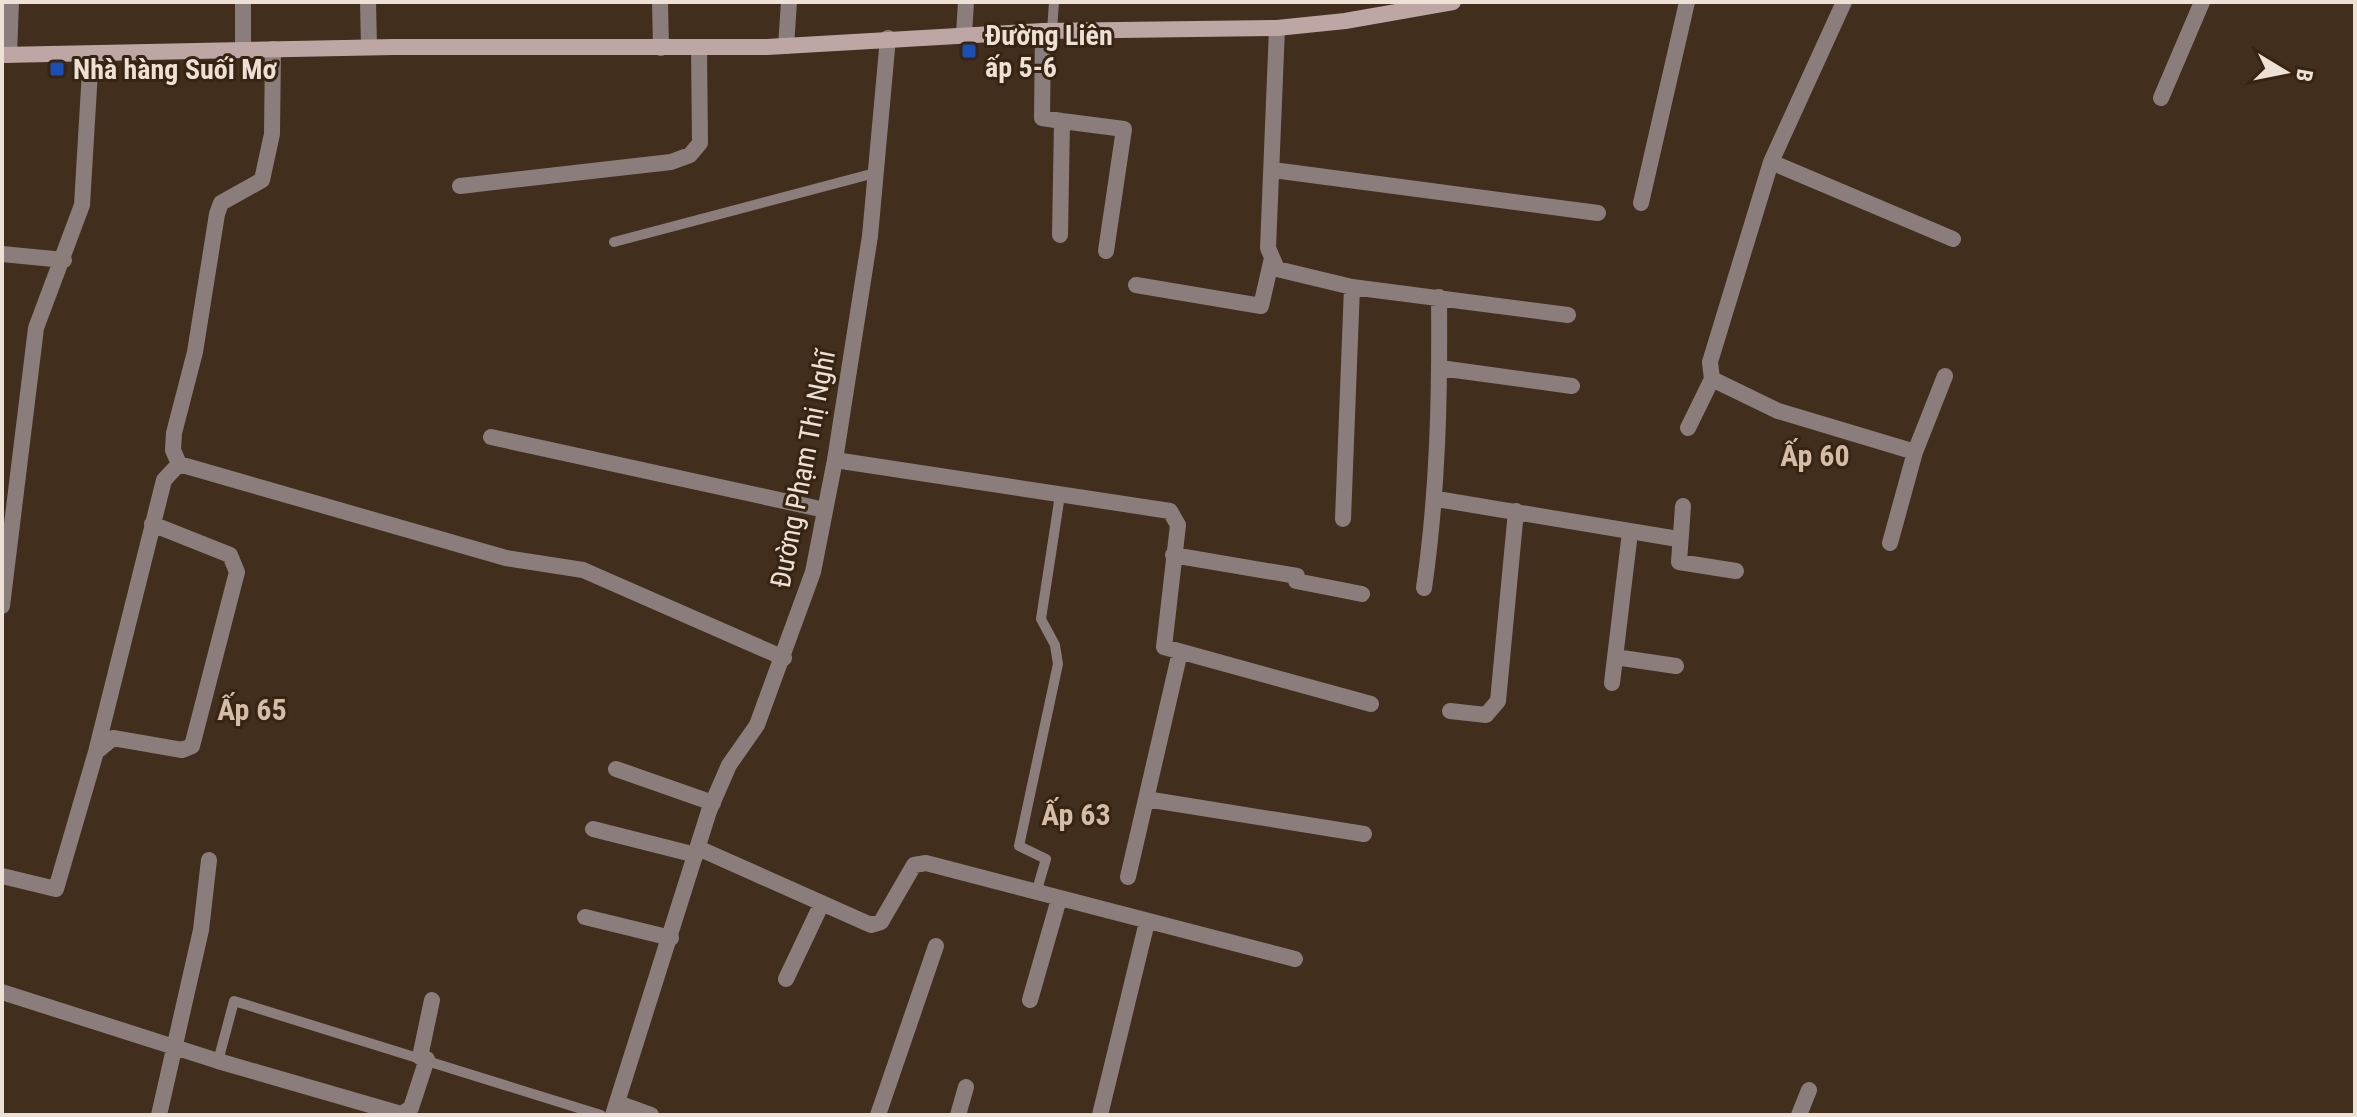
<svg xmlns="http://www.w3.org/2000/svg" width="2357" height="1117" font-family="'Roboto Condensed',sans-serif">
<style>
.lines{fill:none;stroke-linecap:round;stroke-linejoin:round}
.service{stroke:#8b7d7b;stroke-width:10}
.minor{stroke:#8b7d7b;stroke-width:16}
.tertiary{stroke:#8b7d7b;stroke-width:16}
.secondary{stroke:#bda6a4;stroke-width:16}
.transit-dot{fill:#1a4fb4;stroke:#372413;stroke-width:3}
.labels{text-anchor:middle;dominant-baseline:central;stroke-width:6;stroke-linejoin:round;paint-order:stroke}
.poi-label{font-size:28px;font-weight:bold;fill:#ede0d5;stroke:#372413;text-anchor:start}
.street-label{font-size:28px;fill:#ede0d5;stroke:#372413}
.neighbourhood-label{font-size:30px;font-weight:bold;fill:#d4bca7;stroke:#372413}
</style>
<rect width="100%" height="100%" fill="#412e1d"/>
<g class="lines">
<!-- service -->
<path class="service" d="M1052,31L1054,2
M614,242L875,173
M1036,893L1046,859L1019,846L1058,664L1055,645L1041,619L1060,495
M218,1061L234,1001L601,1115"/>
<!-- minor -->
<path class="minor" d="M368,2L369,47
M1844,2L1771,162L1710,362L1712,379L1778,411L1915,452
M1277,28L1268,248L1277,269L1352,287L1568,315
M1043,31L1042,118L1062,121L1060,235
M964,34L966,2
M786,46L789,2
M243,49V2
M273,49L272,134L262,180L221,203L217,214L195,352L174,433L173,450L179,464L506,558L583,570L784,658
M9,55L11,2
M2161,98L2202,2
M1062,121L1124,129L1106,251
M1771,162L1953,239
M1273,170L1598,213
M460,186L671,162L690,155L700,143L699,48
M1641,203L1687,2
M2,254L64,260
M1136,285L1261,306L1272,258
M1440,368L1572,386
M1688,428L1712,379
M491,437L825,510
M835,460L1170,511L1178,525L1164,647L1371,704
M1437,499L1678,539
M1683,506L1679,562L1736,571
M1343,519L1352,287
M1890,543L1915,452L1945,376
M1173,555L1297,576L1296,581L1362,594
M1424,588C1438,490 1440,395 1439,297
M2,606L36,328L82,205L91,54
M1615,657L1676,666
M1612,683L1630,532
M1450,711L1486,715L1498,701L1516,511
M96,752L113,738L182,750L192,746L237,572L230,555L152,524
M616,769L713,803
M1146,799L1364,834
M593,829L696,855
M698,848L871,925L881,922L914,865L926,863L1295,959
M2,876L56,889L96,752L164,480L179,464
M1128,877L1180,652
M585,917L671,938
M786,979L822,903
M2,992L218,1061L401,1114L411,1108L427,1059
M1030,1000L1059,899
M420,1057L432,1000
M618,1103L651,1115
M159,1115L201,930L209,860
M878,1115L936,946
M958,1115L966,1087
M1100,1115L1147,922
M1799,1115L1809,1090"/>
<!-- tertiary -->
<path class="tertiary" d="M660,2L661,48
M613,1115L709,811L729,765L757,725L813,572L835,460L870,236L888,38"/>
<!-- secondary -->
<path class="secondary" d="M2,55L394,47H767L1043,31L1277,28L1345,21L1453,2"/>
</g>
<!-- markers -->
<g class="transit-dot">
<rect x="961" y="43" width="16" height="16" rx="4"/>
<rect x="49" y="61" width="16" height="16" rx="4"/>
</g>
<g class="labels">
<!-- poi labels -->
<g class="poi-label">
<text x="985" y="35">Đường Liên<tspan x="985" dy="32">ấp 5-6</tspan></text>
<text x="73" y="69">Nhà hàng Suối Mơ</text>
</g>
<!-- street labels -->
<g class="street-label">
<text transform="translate(803 469) rotate(-79)">Đường Phạm Thị Nghĩ</text>
</g>
<!-- neighbourhood labels -->
<g class="neighbourhood-label">
<text x="1815" y="455">Ấp 60</text>
<text x="252" y="709">Ấp 65</text>
<text x="1076" y="814">Ấp 63</text>
</g>
</g>
<!-- border -->
<rect width="2357" height="1117" fill="none" stroke="#ede0d5" stroke-width="8"/>
<!-- north arrow -->
<g transform="translate(2285 72) rotate(100)" stroke="#372413" stroke-width="6" paint-order="stroke">
<path d="M0-6L14 30L0 20L-14 30Z" fill="#ede0d5"/>
<text y="-12" font-size="22" font-weight="bold" text-anchor="middle" fill="#ede0d5">B</text>
</g>
</svg>
